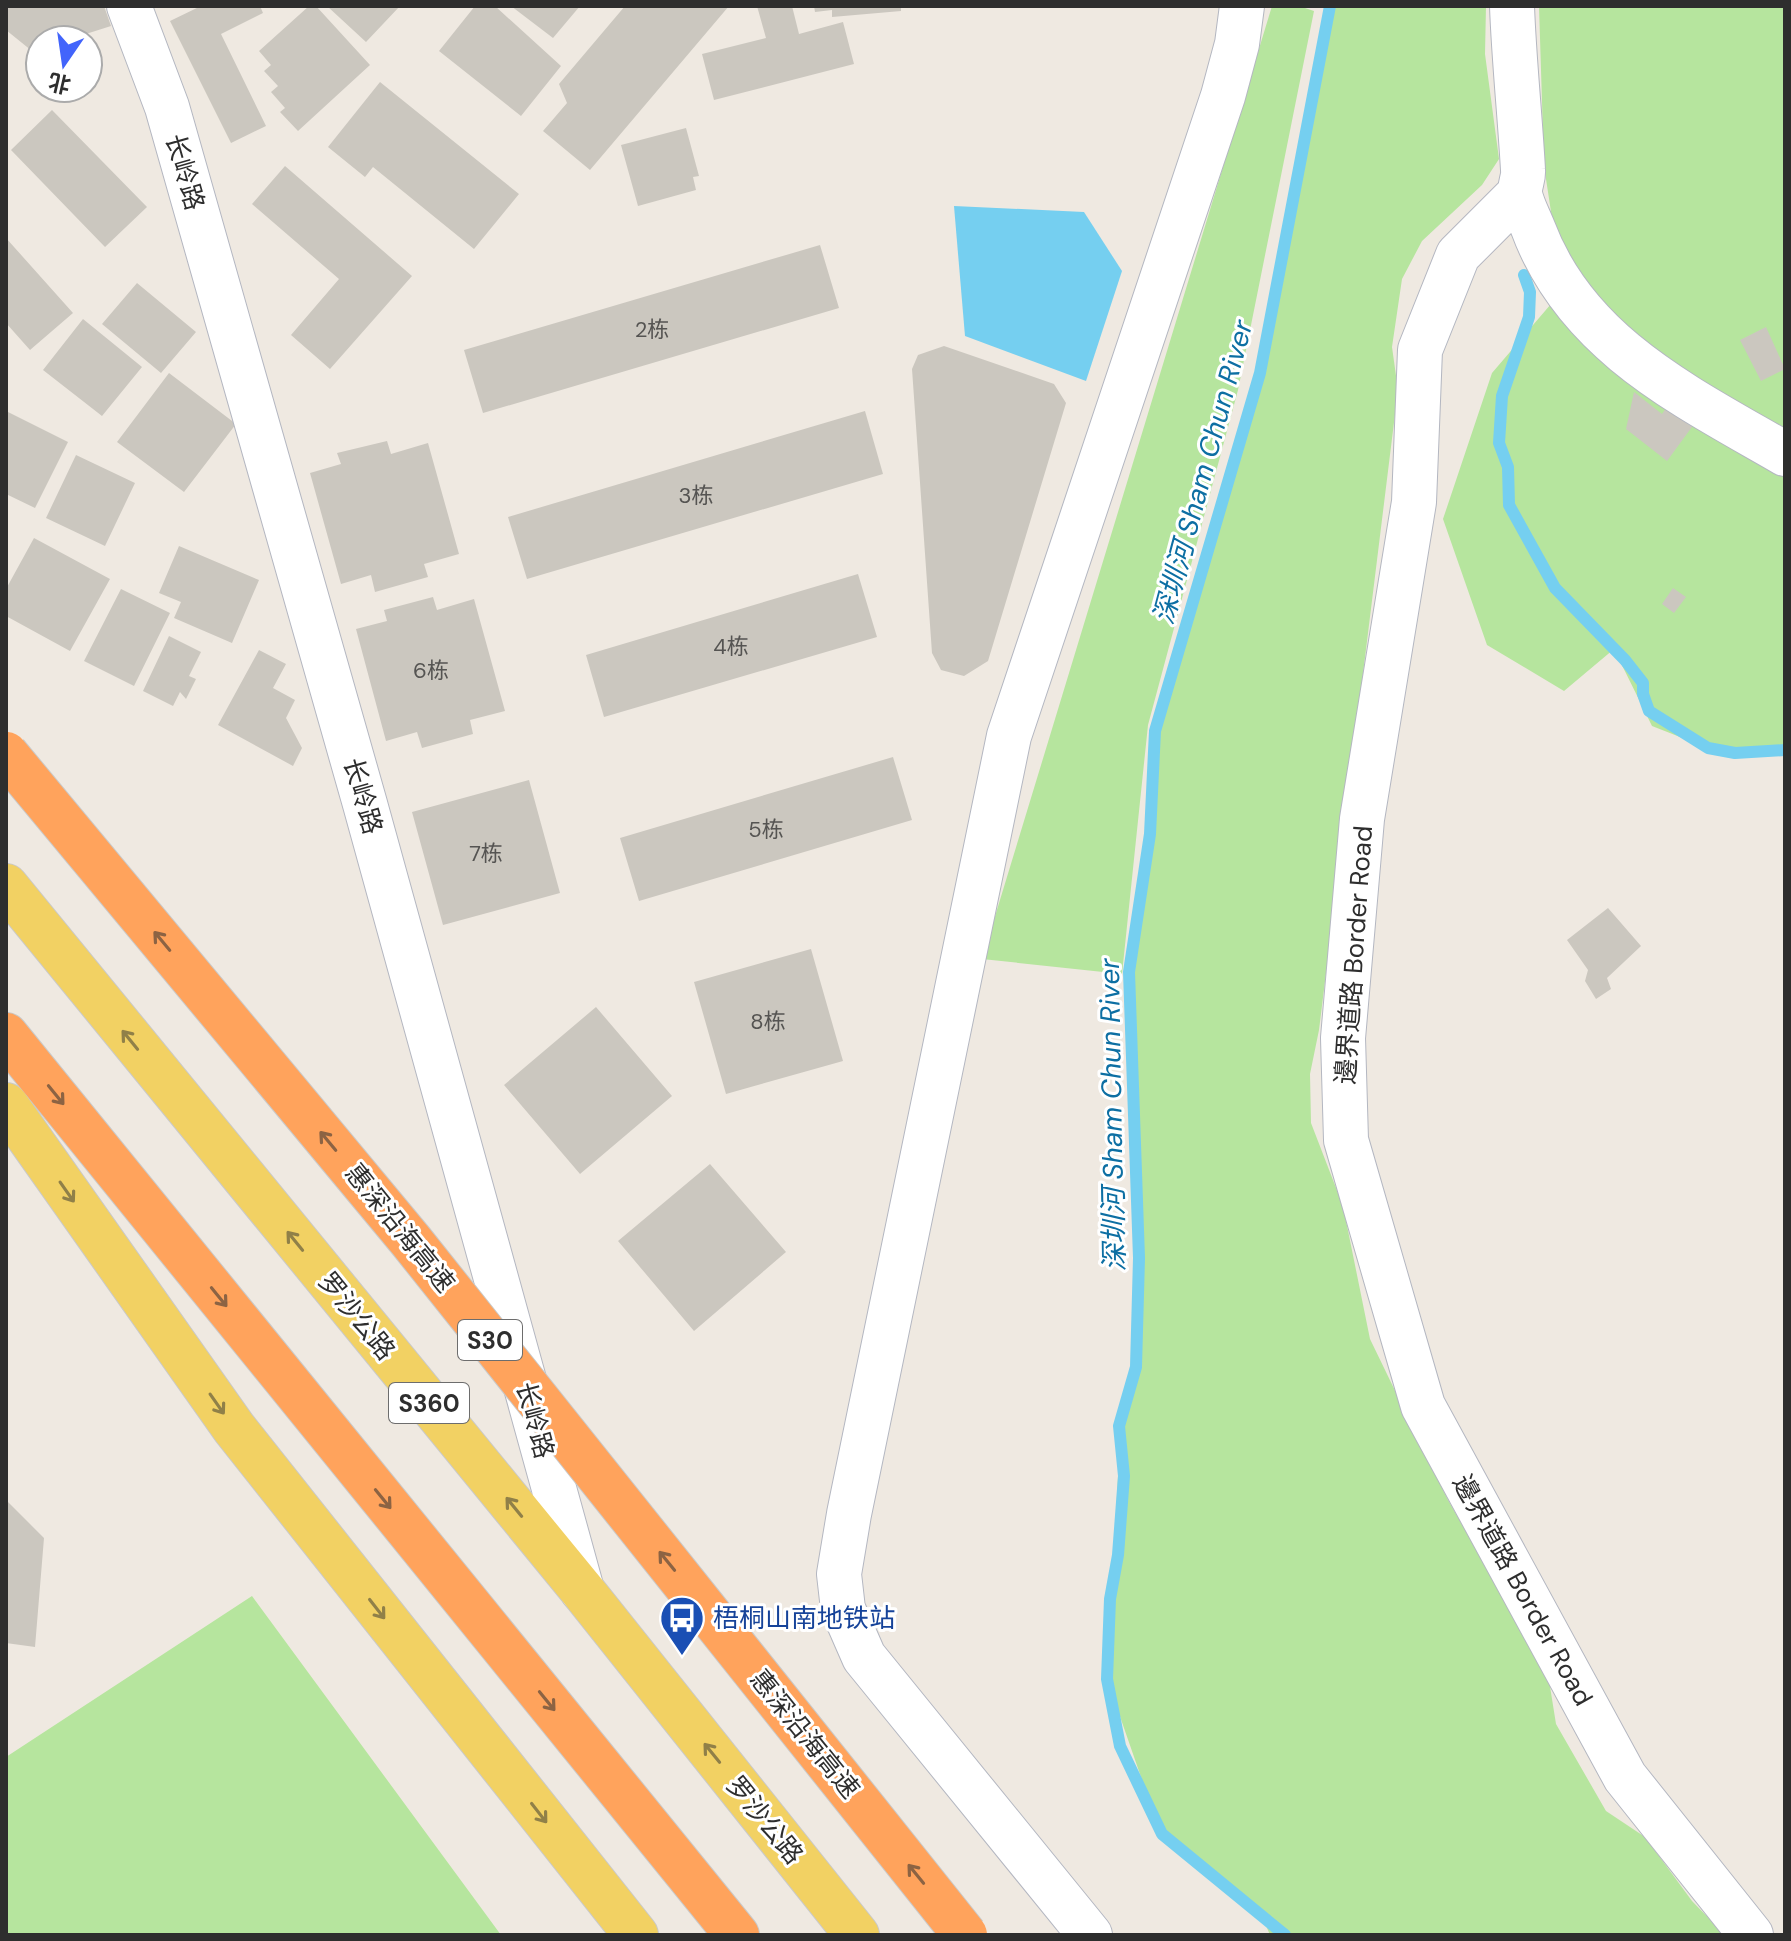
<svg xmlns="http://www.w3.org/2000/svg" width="1791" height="1941" font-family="'DM Sans','Noto Sans SC',sans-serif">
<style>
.green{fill:#b6e59e}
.water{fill:#75cff0}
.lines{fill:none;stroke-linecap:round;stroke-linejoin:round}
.stream{stroke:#75cff0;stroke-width:12}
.building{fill:#cbc7bf}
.minor-casing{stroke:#b4b7c1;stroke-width:46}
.major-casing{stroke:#c9c9c9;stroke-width:46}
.highway-casing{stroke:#c9c9c9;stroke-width:46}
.minor{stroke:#fff;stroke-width:44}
.major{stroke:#f2d163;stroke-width:44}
.highway{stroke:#ffa35c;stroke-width:44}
.highway-bridge-casing{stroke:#c9c9c9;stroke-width:46;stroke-linecap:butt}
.highway-bridge{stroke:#ffa35c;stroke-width:44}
.oneway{stroke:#8c6343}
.oneway2{stroke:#908048}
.labels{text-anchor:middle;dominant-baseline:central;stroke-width:6;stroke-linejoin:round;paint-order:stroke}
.number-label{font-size:22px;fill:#555452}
.shield{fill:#fff;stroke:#6d6d6d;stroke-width:2}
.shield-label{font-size:24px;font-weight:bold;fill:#2e2e2e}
.street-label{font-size:26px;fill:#2e2e2e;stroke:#fff}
.transit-label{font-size:26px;fill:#164399;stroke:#fff;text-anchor:start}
.water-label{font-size:28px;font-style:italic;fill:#0d6fa3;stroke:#fff}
</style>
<rect width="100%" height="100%" fill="#efe9e1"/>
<!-- green -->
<path class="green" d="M1272,6H1299L1314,11L1238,390L1148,725L1122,974L982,959Z
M1329,6H1486L1485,54L1499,159L1482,185L1422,241L1402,279L1392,347L1398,390L1319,1030L1310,1074L1311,1123L1343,1206L1370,1339L1448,1500L1548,1674L1556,1724L1606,1811L1645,1837L1692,1901L1725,1935H1270L1262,1916L1158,1826L1107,1679L1121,1421L1135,1355L1129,972L1145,865L1154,747L1256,389Z
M1539,6H1785V749L1708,748L1652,726L1614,649L1564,691L1487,645L1443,519L1492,373L1563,290L1544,166Z
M252,1596L501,1935H6V1757Z"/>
<!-- water -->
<path class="water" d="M954,206L1084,212L1122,271L1086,381L965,336Z"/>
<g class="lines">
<!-- stream -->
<path class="stream" d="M1524,275L1530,292L1529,317L1502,396L1499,443L1508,467L1509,505L1555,588L1625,660L1643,683V694L1649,711L1708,748L1735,753L1785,750
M1285,1935L1162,1834L1120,1746L1107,1679L1110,1599L1118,1555L1124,1476L1119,1426L1136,1367L1139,1258L1129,972L1150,834L1155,731L1260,373L1330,6"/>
</g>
<!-- building -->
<path class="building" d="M6,6H104L111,26L67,40H40V49L32,51L6,30Z
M201,6H260L263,13L221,34L266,126L231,143L170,21Z
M309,6H316L370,65L298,131L280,112L285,108L271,92L278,86L264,71L271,65L259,51Z
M327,6H400L366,42Z
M475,6H495L561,66L521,116L439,51Z
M511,6H580L553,38Z
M625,6H729L590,170L543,131L567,103L559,84Z
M757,6H792L799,34L843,22L854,64L714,100L702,54L766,38Z
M814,6H901V11L832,17V10L815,12Z
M380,82L519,194L474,249L373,167L365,177L328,147Z
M52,110L147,207L105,247L11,150Z
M686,128L699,176L693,177L696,190L638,206L621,145Z
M285,166L412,276L330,369L291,335L339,279L252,204Z
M6,238L73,313L30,350L6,323Z
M820,245L839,308L483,413L464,350Z
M137,283L196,332L161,373L102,324Z
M83,319L142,367L102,416L43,370Z
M1766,327L1785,369L1761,381L1740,340Z
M944,346L1054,384L1066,403L988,661L964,676L941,670L932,653L912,369L918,355Z
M169,373L236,424L184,492L117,442Z
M1634,392L1662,414L1674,396L1700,416L1667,461L1626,429Z
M865,411L883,474L527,579L508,517Z
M8,412L68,442L35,508L6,494V416Z
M387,441L391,454L428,443L459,554L424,564L428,577L375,592L371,575L341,584L310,473L341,464L337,453Z
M76,455L135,483L105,546L46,518Z
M34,538L110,579L70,651L6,616V589Z
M179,546L259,580L232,643L174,618L181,602L159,593Z
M858,574L877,637L604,717L586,655Z
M1673,588L1686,597L1674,613L1662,604Z
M121,589L170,613L134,686L84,661Z
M433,597L437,610L474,599L505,711L470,720L473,734L422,748L417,732L386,741L356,629L387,621L384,610Z
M169,636L201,652L189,676L196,679L186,699L180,692L173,706L143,691Z
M259,650L286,664L273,688L295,700L286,718L302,748L293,766L218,725Z
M893,757L912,820L639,901L620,838Z
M529,780L560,893L443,925L412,812Z
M1608,908L1641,946L1607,978L1611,989L1596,999L1585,981L1588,970L1567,940Z
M811,949L843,1061L726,1094L694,982Z
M596,1007L672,1096L580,1174L504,1085Z
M710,1164L786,1252L694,1331L618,1241Z
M6,1500L44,1538L35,1647L6,1643Z"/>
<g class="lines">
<!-- minor casing -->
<g class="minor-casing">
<path id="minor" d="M129,6L167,107L365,804L582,1590
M1512,6C1514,61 1520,115 1523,170C1524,178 1519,186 1520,194C1522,205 1529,218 1533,228C1576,344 1685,396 1785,454
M1520,193L1458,255L1420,350L1414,502L1362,819L1343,1038L1346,1140L1423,1406L1625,1777L1751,1935
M1090,1935L864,1657L843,1609L839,1574L849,1514L1009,736L1223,96L1237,44L1242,6"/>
</g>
<!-- major casing -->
<g class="major-casing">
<path id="major" d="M6,886L582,1590L857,1935
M6,1105L234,1428L636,1935"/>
</g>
<!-- highway casing -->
<g class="highway-casing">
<path id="highway" d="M6,1035L737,1935"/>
</g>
<!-- minor -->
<use href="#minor" class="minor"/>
<!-- major -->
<use href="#major" class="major"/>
<!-- highway -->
<use href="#highway" class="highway"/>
<!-- highway-bridge casing -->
<g class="highway-bridge-casing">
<path id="highway-bridge" d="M6,754L411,1241L965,1935"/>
</g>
<!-- highway-bridge -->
<use href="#highway-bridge" class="highway-bridge"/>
</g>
<!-- one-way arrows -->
<defs><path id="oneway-shaft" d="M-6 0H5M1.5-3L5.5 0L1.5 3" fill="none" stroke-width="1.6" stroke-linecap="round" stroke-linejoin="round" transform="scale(2)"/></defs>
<g class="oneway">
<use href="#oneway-shaft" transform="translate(162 941) rotate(-130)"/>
<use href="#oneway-shaft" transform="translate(56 1095) rotate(51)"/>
<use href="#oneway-shaft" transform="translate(328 1141) rotate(-130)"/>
<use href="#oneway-shaft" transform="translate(219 1297) rotate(51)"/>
<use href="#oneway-shaft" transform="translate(383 1499) rotate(51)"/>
<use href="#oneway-shaft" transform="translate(667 1561) rotate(-129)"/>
<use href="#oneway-shaft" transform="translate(547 1701) rotate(51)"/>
<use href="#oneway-shaft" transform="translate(916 1874) rotate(-129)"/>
</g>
<g class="oneway2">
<use href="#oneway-shaft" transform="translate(130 1040) rotate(-129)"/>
<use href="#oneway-shaft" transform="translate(67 1192) rotate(55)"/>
<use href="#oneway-shaft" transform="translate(295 1241) rotate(-129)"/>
<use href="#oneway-shaft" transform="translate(217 1404) rotate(55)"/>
<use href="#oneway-shaft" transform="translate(514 1507) rotate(-129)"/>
<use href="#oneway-shaft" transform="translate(377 1609) rotate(52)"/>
<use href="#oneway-shaft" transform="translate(712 1753) rotate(-129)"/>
<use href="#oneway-shaft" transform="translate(539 1813) rotate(52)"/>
</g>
<!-- icons -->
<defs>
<g id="bus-pin" transform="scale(2.3)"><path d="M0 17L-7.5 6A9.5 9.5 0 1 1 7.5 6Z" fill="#1a4fb4" stroke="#fff"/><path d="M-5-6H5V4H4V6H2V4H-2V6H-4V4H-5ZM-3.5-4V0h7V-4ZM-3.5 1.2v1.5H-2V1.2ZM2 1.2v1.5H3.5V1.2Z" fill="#fff"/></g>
</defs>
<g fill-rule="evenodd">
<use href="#bus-pin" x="682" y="1618"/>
</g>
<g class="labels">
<!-- number labels -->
<g class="number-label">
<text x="652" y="329">2栋</text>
<text x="696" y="495">3栋</text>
<text x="731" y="646">4栋</text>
<text x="431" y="670">6栋</text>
<text x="766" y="829">5栋</text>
<text x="486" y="853">7栋</text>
<text x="768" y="1021">8栋</text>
</g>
<!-- shield labels -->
<g class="shield">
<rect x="458" y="1320" width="64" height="40" rx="6"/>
<rect x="389" y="1383" width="80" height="40" rx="6"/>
</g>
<g class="shield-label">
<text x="490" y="1340">S30</text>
<text x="429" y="1403">S360</text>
</g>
<!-- street labels -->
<g class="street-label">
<text transform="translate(185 172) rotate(74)">长岭路</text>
<text transform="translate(363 796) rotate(74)">长岭路</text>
<text transform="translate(1354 955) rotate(-86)">邊界道路 Border Road</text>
<text transform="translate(400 1228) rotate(51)">惠深沿海高速</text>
<text transform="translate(357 1316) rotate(51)">罗沙公路</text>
<text transform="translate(535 1420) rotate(75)">长岭路</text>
<text transform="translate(1523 1590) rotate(61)">邊界道路 Border Road</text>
<text transform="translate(805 1734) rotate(51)">惠深沿海高速</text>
<text transform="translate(765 1820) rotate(51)">罗沙公路</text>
</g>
<!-- transit labels -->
<g class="transit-label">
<text x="713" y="1618">梧桐山南地铁站</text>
</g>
<!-- water labels -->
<g class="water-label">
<text transform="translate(1203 472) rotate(-75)">深圳河 Sham Chun River</text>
<text transform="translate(1112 1115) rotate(-91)">深圳河 Sham Chun River</text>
</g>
</g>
<!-- border -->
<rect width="1791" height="1941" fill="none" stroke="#2e2e2e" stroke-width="16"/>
<!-- north arrow -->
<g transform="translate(64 64) rotate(193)"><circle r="38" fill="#ffffff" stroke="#ababab" stroke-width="2"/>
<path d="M0-6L14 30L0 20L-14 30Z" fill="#4264fb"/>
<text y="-12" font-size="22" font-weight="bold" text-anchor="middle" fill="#2e2e2e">北</text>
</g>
</svg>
